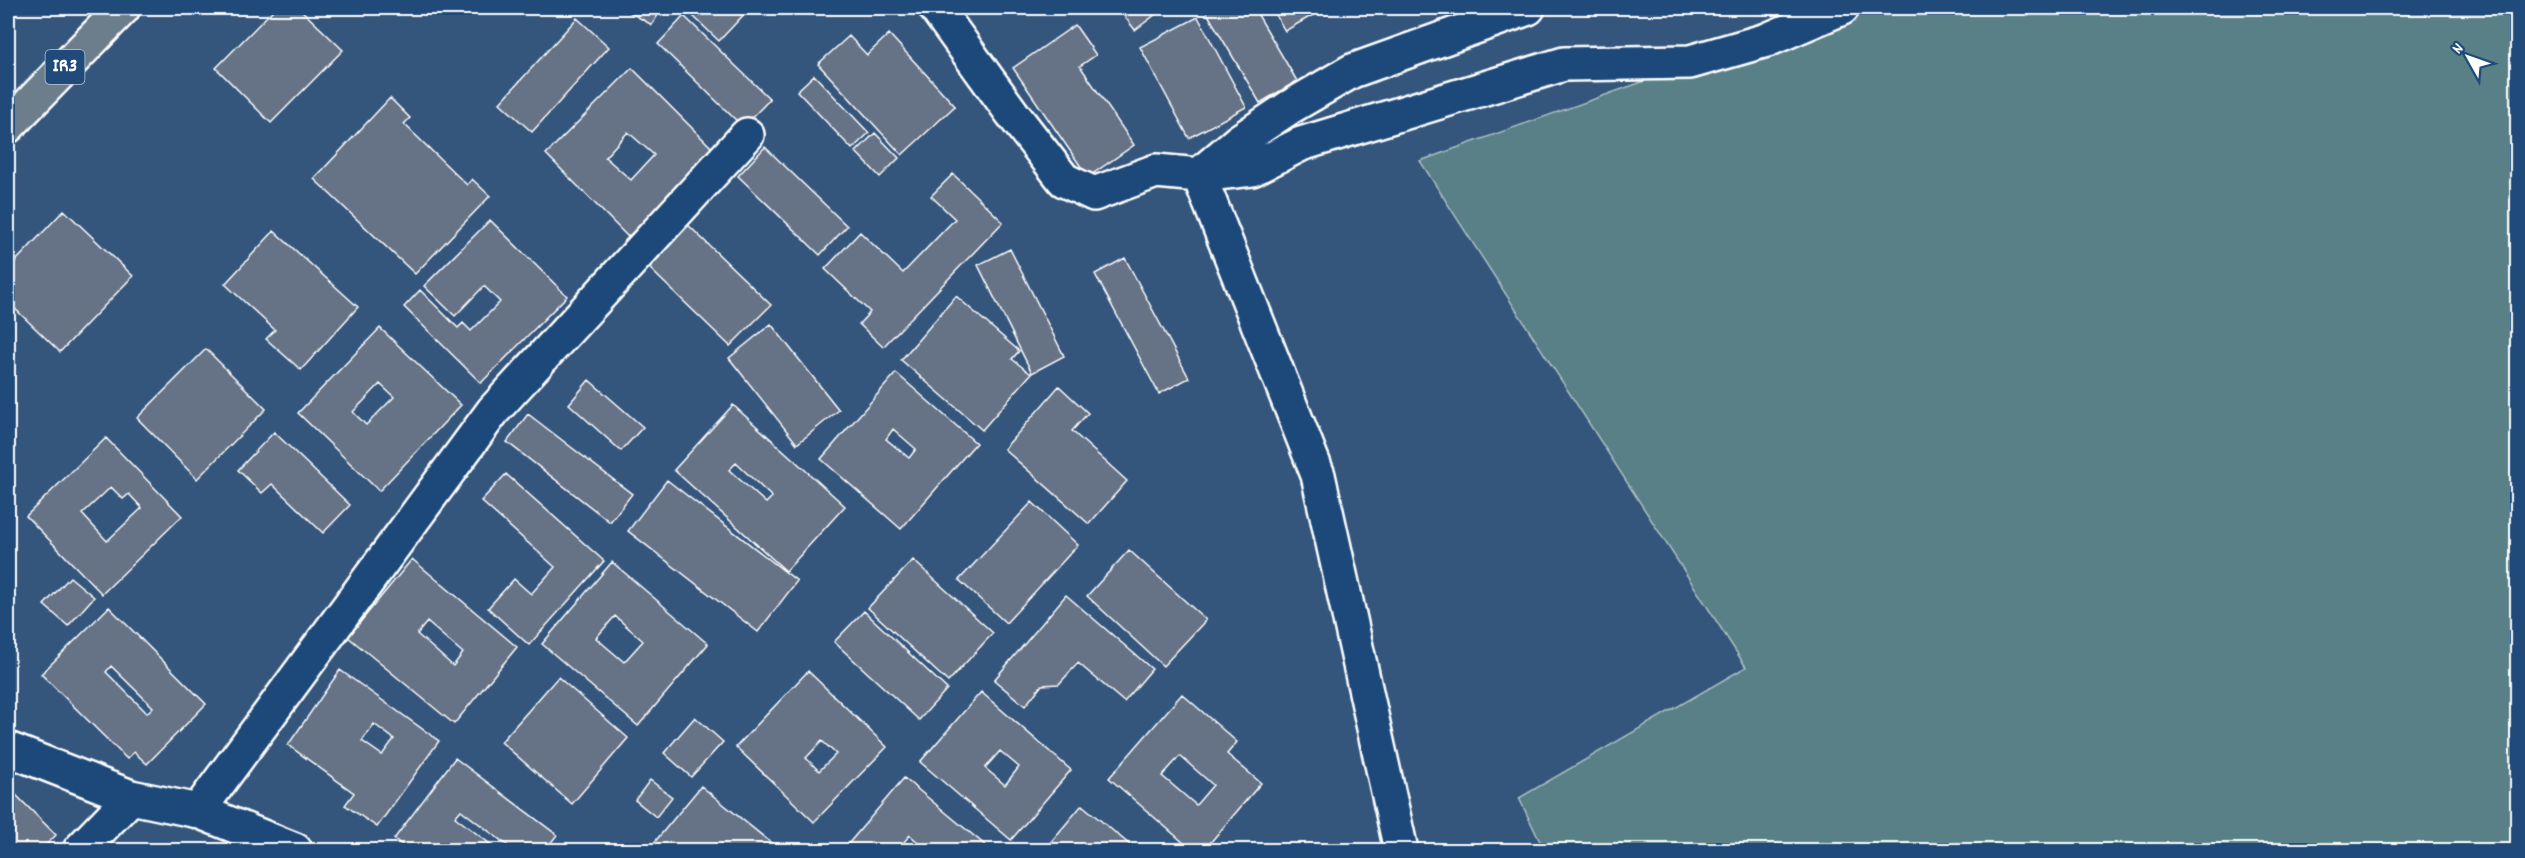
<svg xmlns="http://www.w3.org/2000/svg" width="2525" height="858" font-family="Dekko,sans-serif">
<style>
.green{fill:#598086;stroke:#acc0c2;stroke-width:1.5}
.building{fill:#667285;stroke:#fff;stroke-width:1.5;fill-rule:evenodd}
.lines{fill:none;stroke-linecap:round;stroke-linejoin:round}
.minor-casing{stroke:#fff;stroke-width:38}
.major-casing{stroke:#fff;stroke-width:38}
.minor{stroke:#1f4a7a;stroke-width:33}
.major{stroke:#6c7d8c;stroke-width:33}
.labels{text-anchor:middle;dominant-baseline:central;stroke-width:6;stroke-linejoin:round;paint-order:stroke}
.shield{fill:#1f4a7a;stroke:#bcc9d7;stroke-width:1.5}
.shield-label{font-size:20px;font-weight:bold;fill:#fff}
</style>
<rect width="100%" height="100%" fill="#34567d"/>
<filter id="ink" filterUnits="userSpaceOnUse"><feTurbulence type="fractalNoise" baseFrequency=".0167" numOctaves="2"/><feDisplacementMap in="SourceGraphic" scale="12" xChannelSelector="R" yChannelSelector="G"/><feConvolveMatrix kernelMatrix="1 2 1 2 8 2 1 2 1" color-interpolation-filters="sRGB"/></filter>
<g filter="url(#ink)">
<!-- green -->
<path class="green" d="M1850,8H2517V850H1544L1519,798L1746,667L1420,161Z"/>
<!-- building -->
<path class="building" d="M275,8H299L343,50L271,123L216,68Z
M622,8H662L652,25Z
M697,8H750L719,41L691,14Z
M1118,8H1164L1135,30Z
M1204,8H1254L1297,81L1260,103Z
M1272,8H1318L1320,11L1285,31Z
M684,16L770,99L743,127L658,44Z
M1198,17L1246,107L1189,138L1140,47Z
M577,18L609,47L532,132L500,103Z
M1075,25L1096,55L1080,66L1134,145L1088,177L1013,68Z
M889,34L955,106L902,155L818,64L849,36L867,55Z
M632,68L715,151L628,237L546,154ZM628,132L654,155L631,180L605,157Z
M814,75L869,133L852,149L797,91Z
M390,98L410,118L404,124L467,185L472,179L490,196L415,274L314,179Z
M875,133L899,158L880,177L856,152Z
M765,147L847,226L820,255L738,176Z
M953,174L1003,222L883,347L859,324L870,312L825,269L860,232L903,273L955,219L931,196Z
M64,210L133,276L60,352L8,302V257L14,263Z
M490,220L567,296L481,383L404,307L420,290L458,328L463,323L471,331L500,302L484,286L455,316L424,286Z
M685,222L771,305L730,346L645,264Z
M274,231L358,307L301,370L266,339L275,330L225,284Z
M1010,249L1064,356L1032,373L978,265Z
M1125,258L1189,378L1159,394L1095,274Z
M956,296L1019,351L1012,359L1031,374L982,430L901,360Z
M771,324L839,410L797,444L729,358Z
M380,328L461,405L379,491L298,413ZM380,384L394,397L366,425L353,412Z
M206,349L266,409L197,479L137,418Z
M896,373L976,443L901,529L821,459ZM893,429L916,449L909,458L886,439Z
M589,380L643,427L621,451L569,404Z
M1059,386L1088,413L1072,431L1127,481L1089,524L1004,449Z
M733,405L845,506L786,571L674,470ZM736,463L772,497L766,503L729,470Z
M528,414L632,494L610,522L507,442Z
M274,432L350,505L323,533L272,484L262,493L238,470Z
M106,438L182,516L102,594L26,516ZM111,487L123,499L129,494L142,508L107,541L82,514Z
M506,474L604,561L529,645L488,608L514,579L531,594L555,567L481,501Z
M667,480L797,581L758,632L628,531Z
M1032,502L1078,545L1006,623L959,580Z
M1129,550L1206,620L1163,666L1087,596Z
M412,559L517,647L454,724L348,637ZM427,622L463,653L453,666L417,634Z
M913,560L993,633L948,682L868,608Z
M612,562L708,644L638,726L542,644ZM615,616L643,641L624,662L596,638Z
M70,577L94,597L68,626L44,605Z
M1066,595L1152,669L1124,702L1078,663L1059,684L1042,685L1025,706L994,680Z
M109,607L206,704L147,764L134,752L127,759L41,674ZM111,666L153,707L147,713L106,672Z
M864,611L947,689L919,720L834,642Z
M340,670L439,741L377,827L345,805L354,793L288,745ZM374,724L394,739L382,755L362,741Z
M808,671L887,747L814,822L736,747ZM822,741L836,754L819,771L806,758Z
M558,677L628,738L572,804L501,742Z
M981,692L1071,770L1011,840L920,762ZM1000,751L1019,767L1005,785L985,768Z
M1182,694L1237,742L1227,754L1261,783L1204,850H1192L1109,778ZM1180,756L1213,785L1196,805L1162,776Z
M695,717L723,742L691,777L664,753Z
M455,758L557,835L545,850H505L508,846L461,810L455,817L498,850H409L394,839Z
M904,778L991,850H920L923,847L910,835L897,850H843Z
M650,780L672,797L656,817L635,800Z
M701,786L780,850H648Z
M8,787L56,835L41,850H8Z
M1082,805L1136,850H1044Z"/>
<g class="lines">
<!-- minor casing -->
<g class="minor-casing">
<path id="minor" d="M936,8L1012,113L1064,180L1094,194L1156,171L1199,175L1252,169L1301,144L1564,64L1690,62L1767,40L1842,8
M1199,175L1318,475L1401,850
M1199,175L1239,141L1290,107L1352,71L1528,8
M8,749L131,797L198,811L295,850
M198,811L493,411L747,135
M80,850L131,797"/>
</g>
<!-- major casing -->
<g class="major-casing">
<path id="major" d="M8,126L123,8"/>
</g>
<!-- minor -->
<use href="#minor" class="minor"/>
<!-- major -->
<use href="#major" class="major"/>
</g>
</g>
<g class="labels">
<!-- shield labels -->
<rect class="shield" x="45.5" y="50" width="39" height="34" rx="4.5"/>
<g class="shield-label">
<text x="65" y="67">IR3</text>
</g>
</g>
<!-- margin -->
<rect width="2525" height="858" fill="none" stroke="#1f4a7a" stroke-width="30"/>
<rect x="15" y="15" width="2495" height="828" fill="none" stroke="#fff" stroke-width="2" filter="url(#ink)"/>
<!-- north arrow -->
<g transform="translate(2468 57) rotate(310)" stroke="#1f4a7a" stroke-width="4.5" paint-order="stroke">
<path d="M0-4.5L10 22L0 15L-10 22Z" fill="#ffffff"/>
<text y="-9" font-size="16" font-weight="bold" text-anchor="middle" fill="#ffffff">N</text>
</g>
</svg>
